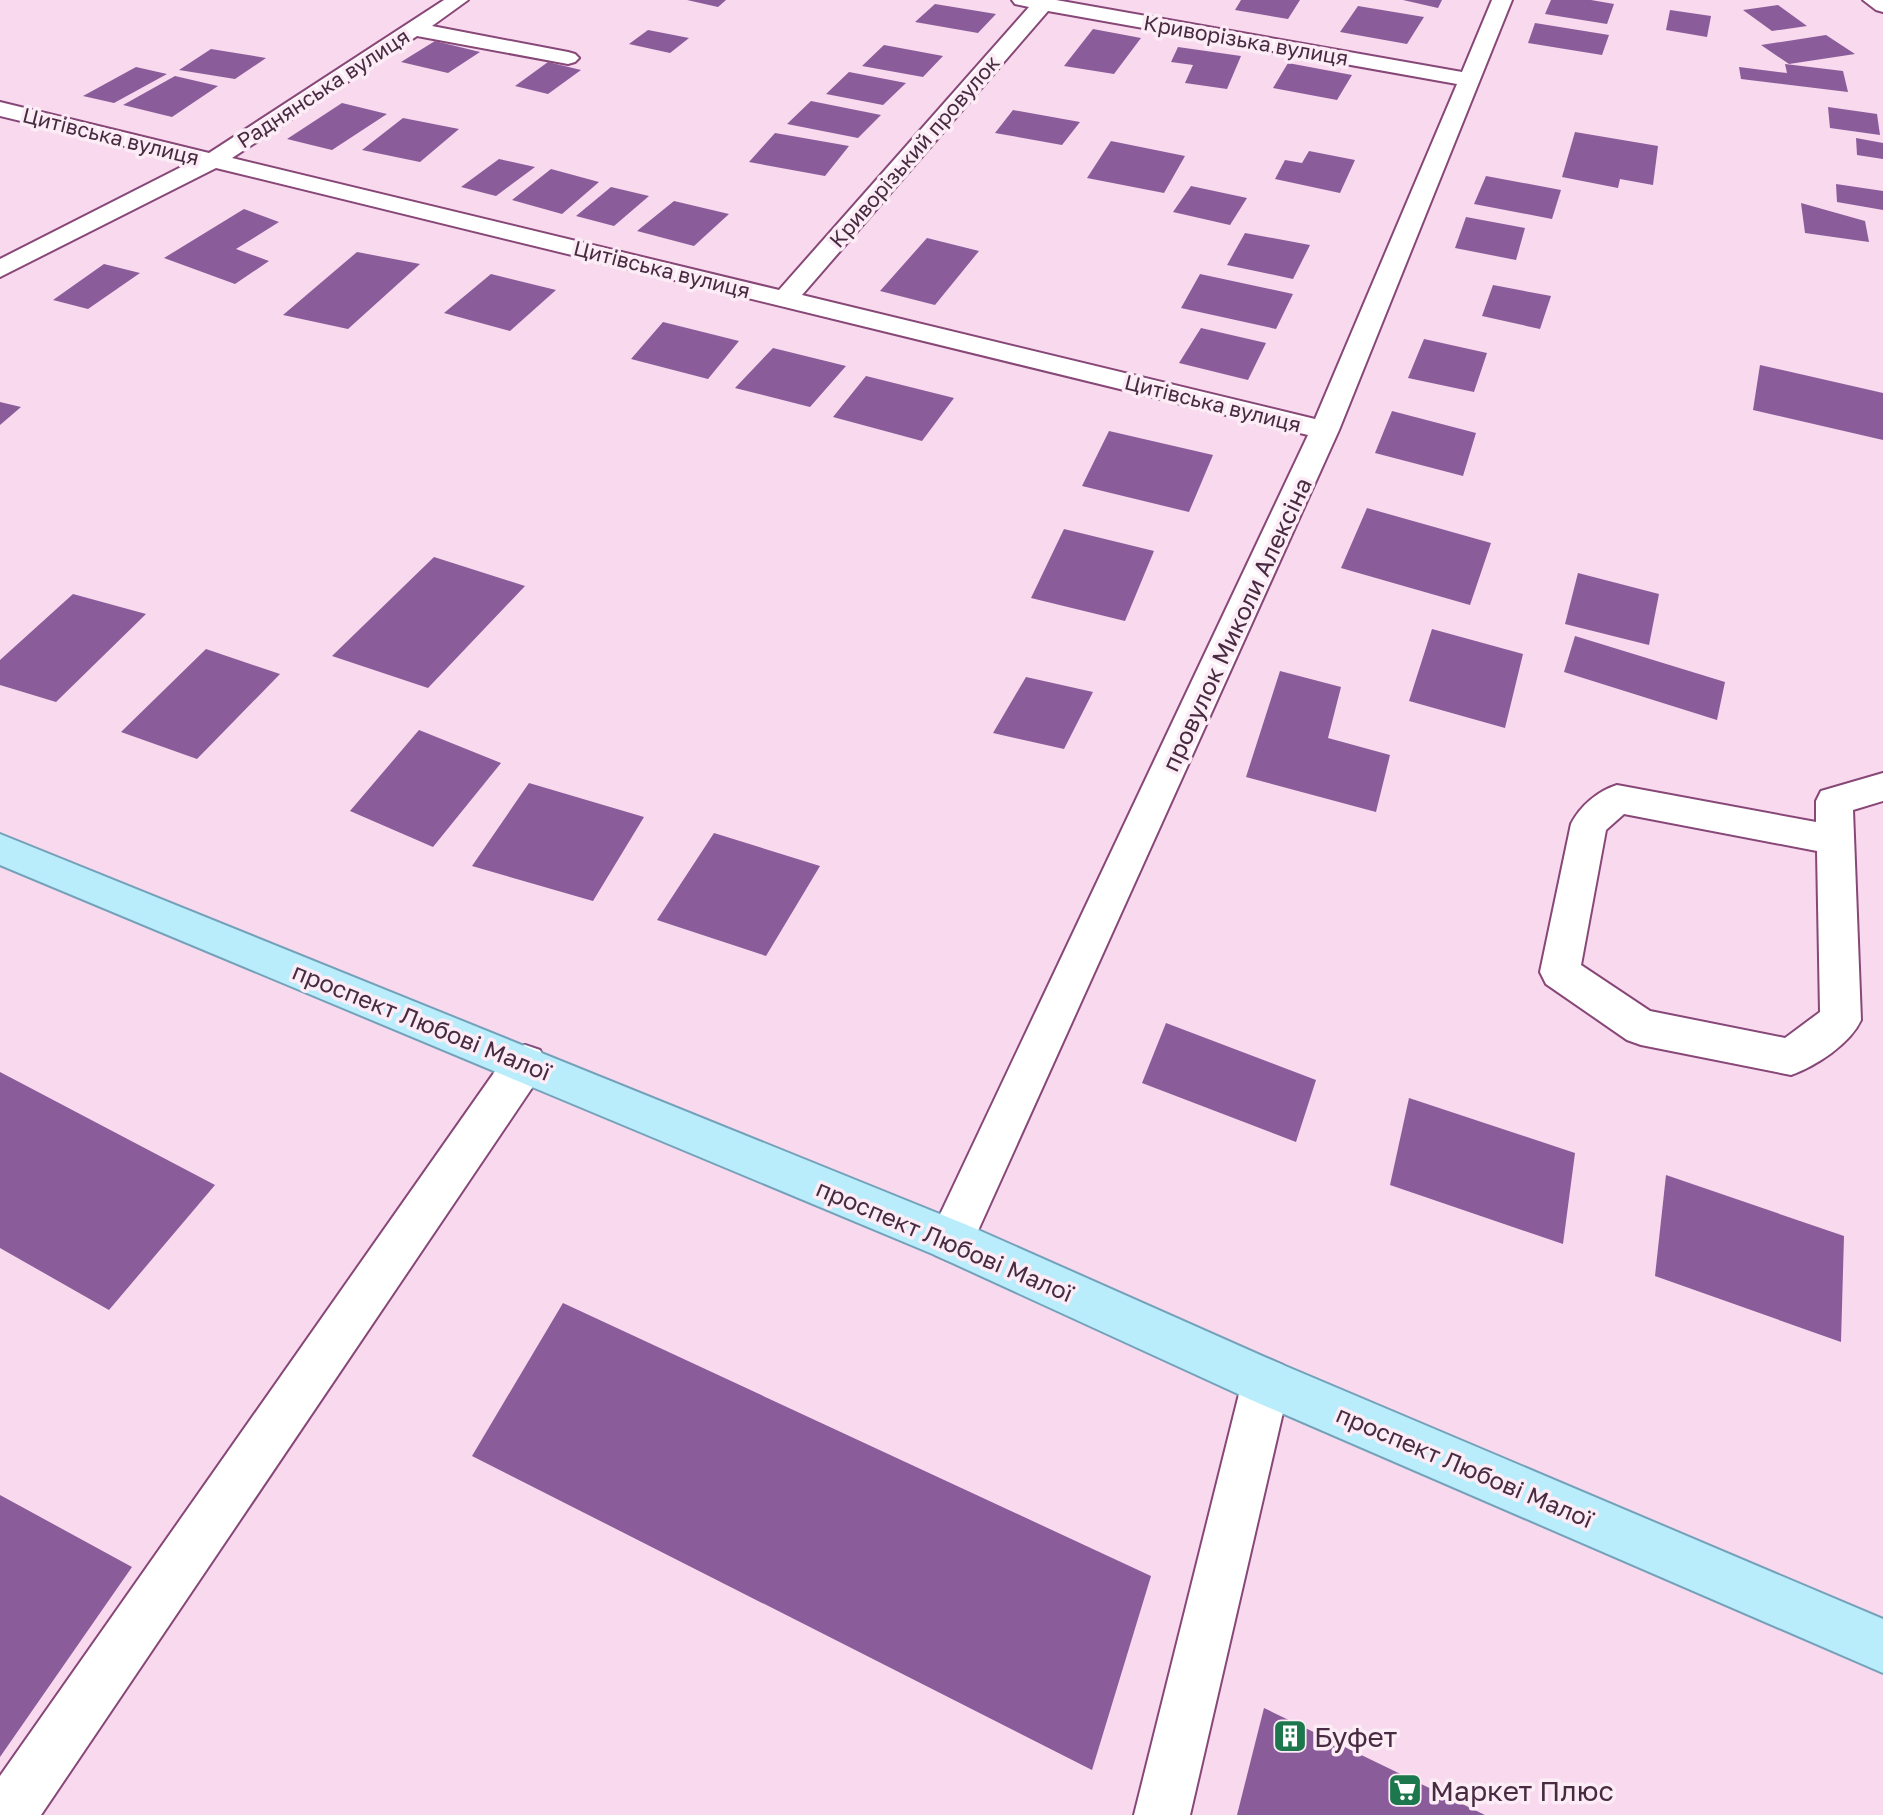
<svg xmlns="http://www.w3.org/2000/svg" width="1883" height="1815" font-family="'Golos Text',sans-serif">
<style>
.building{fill:#8b5c9a}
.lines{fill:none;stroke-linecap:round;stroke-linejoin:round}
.minor-casing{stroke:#874777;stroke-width:4}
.major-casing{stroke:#74a1b9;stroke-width:4}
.minor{fill:#fff;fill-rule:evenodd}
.major{fill:#baedfb;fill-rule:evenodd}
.labels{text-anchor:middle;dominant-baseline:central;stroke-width:7;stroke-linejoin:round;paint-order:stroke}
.far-street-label{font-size:21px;fill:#482b41;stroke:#fbecf6}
.street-label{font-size:24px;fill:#482b41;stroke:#fbecf6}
.near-poi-label{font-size:28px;fill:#482b41;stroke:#fbecf6;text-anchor:start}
</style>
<rect width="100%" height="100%" fill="#f8d9ee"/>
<!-- building -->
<path class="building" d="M687,0H726L718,7Z
M1241,0H1300L1288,19L1235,10Z
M1403,0H1442L1438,8Z
M1551,0H1591L1614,4L1607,24L1545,14Z
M935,4L996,14L978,33L915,22Z
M1778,5L1807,26L1772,31L1743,10Z
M1358,6L1424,17L1407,44L1340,32Z
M1670,10L1711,16L1707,37L1666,30Z
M1535,23L1609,35L1602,55L1528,43Z
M1093,29L1141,38L1114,74L1064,66Z
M648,30L689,38L670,53L629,44Z
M1826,35L1855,54L1789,64L1761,45Z
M435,41L480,52L448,73L401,62Z
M884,45L943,56L923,77L862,66Z
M1178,47L1241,56L1227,89L1185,83L1193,65L1171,62Z
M211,49L266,58L235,79L179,70Z
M548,62L581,70L548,94L515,86Z
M1288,63L1352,75L1337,100L1273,88Z
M1785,64L1843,71L1848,92L1741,79L1739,67L1787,73Z
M136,67L167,74L114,103L83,96Z
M849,72L906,83L883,105L826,94Z
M175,76L218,86L172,117L123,105Z
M811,101L881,115L858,138L787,124Z
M342,103L387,114L332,150L287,139Z
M1828,107L1877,114L1880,135L1830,128Z
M1013,110L1080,122L1062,145L995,133Z
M403,118L459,129L420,162L362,150Z
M1575,132L1658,146L1653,185L1620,179L1618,188L1562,177Z
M775,133L849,146L825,176L749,162Z
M1856,138L1883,143V159L1857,155Z
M1111,141L1185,156L1164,193L1087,178Z
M1309,151L1355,160L1340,193L1275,179L1285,160L1302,163Z
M499,159L535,167L496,196L461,187Z
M551,169L599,182L562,214L512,200Z
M1486,176L1561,190L1552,219L1474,204Z
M1836,184L1883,191V210L1837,202Z
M1191,186L1247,198L1230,225L1173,212Z
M611,187L649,196L614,226L576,216Z
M674,201L729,214L694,246L637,231Z
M1801,203L1865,221L1869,242L1805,233Z
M244,209L279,222L236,249L269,261L235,284L164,258Z
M1466,217L1525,228L1516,260L1455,248Z
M1245,233L1310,245L1293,279L1227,265Z
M927,238L979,251L935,305L880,291Z
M357,252L420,264L348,329L283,315Z
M104,264L140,273L88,309L53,300Z
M491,274L556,290L510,331L444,313Z
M1200,274L1293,294L1276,329L1181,308Z
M1493,285L1551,296L1540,329L1482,316Z
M663,322L739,341L708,379L631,359Z
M1201,328L1266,343L1248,380L1179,363Z
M1424,339L1487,353L1474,392L1408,378Z
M773,348L846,366L810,407L735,388Z
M1760,365L1883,393V440L1753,410Z
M866,376L954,398L922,441L833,417Z
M0,402L21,407L0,425Z
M1392,411L1476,433L1463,476L1375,453Z
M1109,431L1213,455L1189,512L1082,486Z
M1367,508L1491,543L1470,605L1341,568Z
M1064,529L1154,551L1125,621L1031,598Z
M434,557L525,586L428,688L332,656Z
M1578,573L1659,594L1649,645L1565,624Z
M73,594L146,614L56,702L0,685V660Z
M1432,629L1523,654L1505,728L1409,701Z
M1575,636L1725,682L1717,720L1564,672Z
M206,649L280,674L197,759L121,732Z
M1280,671L1341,687L1328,738L1390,755L1376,812L1246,777Z
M1026,677L1093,692L1064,749L993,733Z
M419,730L501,763L433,847L350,811Z
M529,783L644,817L593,901L472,866Z
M714,833L820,866L766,956L657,920Z
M1166,1023L1316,1080L1296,1142L1142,1083Z
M0,1072L215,1185L109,1310L0,1248Z
M1409,1098L1575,1153L1563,1244L1390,1185Z
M1666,1175L1844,1236L1841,1342L1655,1276Z
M563,1303L1151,1576L1092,1770L472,1456Z
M0,1495L132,1567L0,1757Z
M1264,1708L1382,1765L1485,1815H1237Z"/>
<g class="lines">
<!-- minor casing -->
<g class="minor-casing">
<path id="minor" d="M444,0H468L432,26L568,52L575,54L579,58L575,62L568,64L417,36L232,158L779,290L1029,7L1015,4L1012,0H1056L1462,72L1492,0H1512L1339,430L967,1255L951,1262L935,1255L928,1240L1308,435L216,168L0,277V259L191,162L0,116V102L209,153ZM1048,11L1457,84L1315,419L802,295Z
M1863,0H1883V12L1876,10Z
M1883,773V801L1853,810L1861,1020C1850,1044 1816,1066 1791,1075L1641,1045L1627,1040L1546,984L1540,972L1571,824C1580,806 1598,791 1617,785L1816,822V801L1821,791ZM1624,814L1817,851L1820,1012L1785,1038L1650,1011L1581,965L1606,830Z
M525,1045L540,1050L546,1063L540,1076L41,1815H0V1776L510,1050Z
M1266,1358L1283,1365L1290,1382L1190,1815H1134L1242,1382L1249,1365Z"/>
</g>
<!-- major casing -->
<g class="major-casing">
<path id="major" d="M0,834L967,1225L1283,1365L1883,1619V1673L1249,1399L935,1255L0,865Z"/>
</g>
<!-- minor -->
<use href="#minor" class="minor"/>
<!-- major -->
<use href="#major" class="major"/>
</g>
<!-- icons -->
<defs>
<g id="building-square" transform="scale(1.75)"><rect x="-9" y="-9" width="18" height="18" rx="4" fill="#1d774c" stroke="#fbecf6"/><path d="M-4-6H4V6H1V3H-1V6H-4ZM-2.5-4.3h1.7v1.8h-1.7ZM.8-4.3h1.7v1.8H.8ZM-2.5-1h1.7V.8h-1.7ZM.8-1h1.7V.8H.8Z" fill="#fff"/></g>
<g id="supermarket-square" transform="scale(1.75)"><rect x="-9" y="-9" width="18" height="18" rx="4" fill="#1d774c" stroke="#fbecf6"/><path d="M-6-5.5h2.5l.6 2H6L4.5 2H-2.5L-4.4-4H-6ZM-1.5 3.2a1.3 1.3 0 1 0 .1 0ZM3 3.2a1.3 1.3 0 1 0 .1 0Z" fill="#fff"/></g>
</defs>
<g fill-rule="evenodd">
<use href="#building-square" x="1290" y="1736"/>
<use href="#supermarket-square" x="1405" y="1790"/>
</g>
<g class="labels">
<!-- far-street labels -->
<g class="far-street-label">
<text transform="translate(1246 40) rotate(10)">Криворізька вулиця</text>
<text transform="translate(323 88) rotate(-33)">Раднянська вулиця</text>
<text transform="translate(111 136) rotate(14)">Цитівська вулиця</text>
<text transform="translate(914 151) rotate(-49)">Криворізький провулок</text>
<text transform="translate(662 269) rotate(14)">Цитівська вулиця</text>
<text transform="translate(1213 403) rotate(14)">Цитівська вулиця</text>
</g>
<!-- street labels -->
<g class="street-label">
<text transform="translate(1236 624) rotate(-65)">провулок Миколи Алексіна</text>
<text transform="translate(422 1021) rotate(22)">проспект Любові Малої</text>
<text transform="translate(945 1240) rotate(23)">проспект Любові Малої</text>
<text transform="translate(1465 1466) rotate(23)">проспект Любові Малої</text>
</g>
<!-- near-poi labels -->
<g class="near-poi-label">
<text x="1314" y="1736">Буфет</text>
<text x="1430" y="1790">Маркет Плюс</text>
</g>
</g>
</svg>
